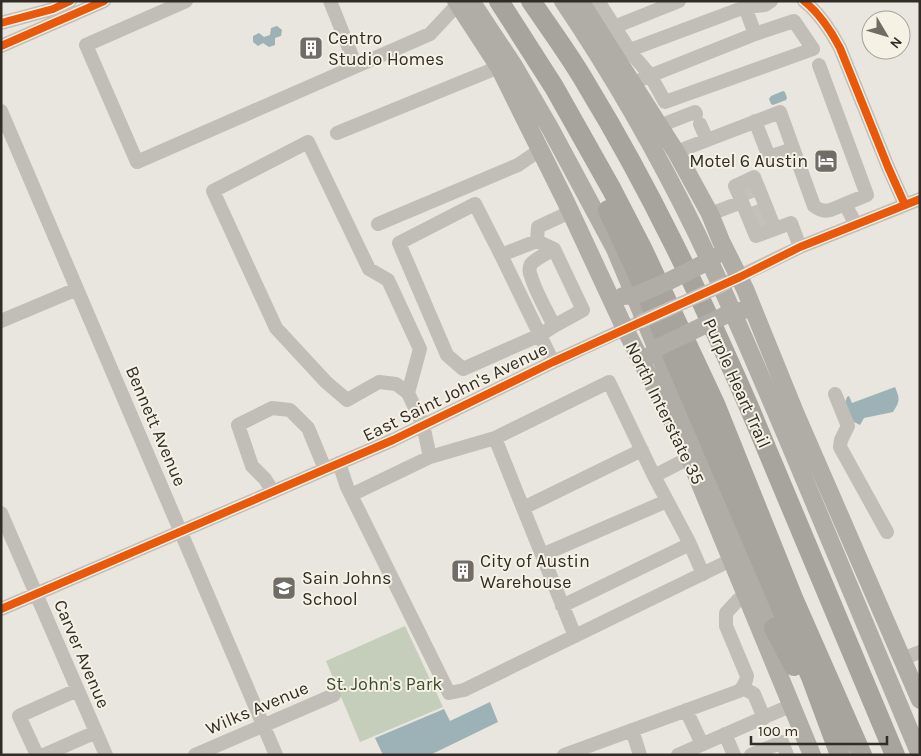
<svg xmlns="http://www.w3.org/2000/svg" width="921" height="756" font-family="Karla,sans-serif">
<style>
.green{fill:#c5ceba}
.water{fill:#9cb2b7}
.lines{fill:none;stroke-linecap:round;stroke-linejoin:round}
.minor-tunnel{stroke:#c3c1b9;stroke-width:14;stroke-dasharray:14 7;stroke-linecap:butt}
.minor{stroke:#c1beb7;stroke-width:14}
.major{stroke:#b0aca6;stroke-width:18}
.highway{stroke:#a7a49d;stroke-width:20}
.minor-bridge{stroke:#c1beb7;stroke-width:14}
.major-bridge{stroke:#b0aca6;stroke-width:18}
.cycleway-casing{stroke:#f6f1e5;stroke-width:11}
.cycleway{stroke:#e8590c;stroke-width:8}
.labels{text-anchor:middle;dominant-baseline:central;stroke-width:4;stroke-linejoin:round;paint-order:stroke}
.poi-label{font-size:18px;fill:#312c26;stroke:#f6f1e5;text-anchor:start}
.street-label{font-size:18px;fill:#312c26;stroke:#f6f1e5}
.park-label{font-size:18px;fill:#3b4c2e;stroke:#f6f1e5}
</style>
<rect width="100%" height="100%" fill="#e8e6de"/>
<!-- green -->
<path class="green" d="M405,626L443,707L360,742L326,661Z"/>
<!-- water -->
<path class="water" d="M277,26L282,30L281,36L275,38V45L269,47L263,43L258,46L253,42V36L259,33L264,37L270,35L271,28Z
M783,91L785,92L787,98L786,100L773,105L771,104L769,99L771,96Z
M895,387C900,399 900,401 893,412L864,418L860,425L852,421L845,403L847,397L849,396L852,403Z
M490,702L498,722L430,755H383L375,738L444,709L450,721Z"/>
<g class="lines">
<!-- minor-tunnel -->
<path class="minor-tunnel" d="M744,194L754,190
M752,214L762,210
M756,223L766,218"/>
<!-- minor -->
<path class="minor" d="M186,1L86,45L137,162L430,34L458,4
M330,1L356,66
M598,1L632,54L650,75L665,102L813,49L794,21L755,34
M804,1C819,13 831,31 840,48L888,167L905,205
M1,23L53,9L70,1
M614,27L679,1
M1,46L104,1
M630,50L745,7
M819,65L867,195L845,204
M642,79L755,34L745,7L765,5L771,1
M1,111L276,755
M755,121L769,157L793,149
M700,124L707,140
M659,126L695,112L696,114
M337,133L499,67
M676,152L780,112L814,206C826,215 832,209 845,204L856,225
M742,202L735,186L754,177L775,229
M710,214L742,202L756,236L791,223L800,247
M378,224L518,165L540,150
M554,249C548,253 535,259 531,264C529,268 529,272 531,276C535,291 547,311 554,326
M501,255L475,204L399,243L447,355L463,369L540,335L554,326L583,310L554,249L537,241
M730,281L800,247L920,199
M1,321L77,289
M553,362L501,255L537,241L538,227L570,212
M408,393L396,384L379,382L347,400L326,382L276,328L213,191L308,142L369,269L388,280L420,349L408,393L423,425L430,457L495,438L609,382L654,476L689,458
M835,394L848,426L841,440L840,447L887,532
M495,438L523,508
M642,450L523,508L542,555L667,501
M339,463L347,487L449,693L464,690L731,560
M654,476L689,542L703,574
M273,492L265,479L252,466L238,425L272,408L290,410L308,428L325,469
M351,495L430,457
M1,513L106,755
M542,555L575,636
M562,606L690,544
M1,609L393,440L553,362L642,321
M902,659L920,652
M743,688L754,694L764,718
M686,710L702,744
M632,730L640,755
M725,734L734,755
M37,755L19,716L77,690
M44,755L96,732
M195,755L334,695
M564,755L739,691C744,687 746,682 747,676L726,626V613L738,600L747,597
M678,755L792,705
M751,755L782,742L787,755"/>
<!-- major -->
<path class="major" d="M456,1L499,67L565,200L625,329L684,445L812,755
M471,1L514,66L550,128L615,249L779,641
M563,1C613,75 658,154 697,234C735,314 769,395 803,476C842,569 881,662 920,755
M580,1L676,152L710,214L721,241L745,289L794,410L920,700"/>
<!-- highway -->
<path class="highway" d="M499,1L554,87L612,190L642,248L715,404L793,598L862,755
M531,1C550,29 571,57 588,87C650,189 701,297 749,407L895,755
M608,210L636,270L811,677L840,755
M774,628L794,666"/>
<!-- minor-bridge -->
<path class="minor-bridge" d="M642,321L725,284"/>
<!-- major-bridge -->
<path class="major-bridge" d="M623,296L636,295L669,281L705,263L714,257
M651,355L659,347L734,311H742"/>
<!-- cycleway casing -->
<g class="cycleway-casing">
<path id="cycleway" d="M804,1C819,13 831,31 840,48L888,167L905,205
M1,23L53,9L70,1
M1,46L104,1
M1,609L393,440L553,362L740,277L800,247L920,199"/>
</g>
<!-- cycleway -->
<use href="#cycleway" class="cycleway"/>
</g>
<!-- icons -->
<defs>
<g id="building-square" transform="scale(1.25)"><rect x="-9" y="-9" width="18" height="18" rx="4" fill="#716d66" stroke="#f6f1e5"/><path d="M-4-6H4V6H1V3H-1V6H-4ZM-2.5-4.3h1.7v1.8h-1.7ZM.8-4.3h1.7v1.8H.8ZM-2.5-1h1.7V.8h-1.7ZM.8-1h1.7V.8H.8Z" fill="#fff"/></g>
<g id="hotel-square" transform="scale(1.25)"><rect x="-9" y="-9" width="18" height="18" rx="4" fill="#716d66" stroke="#f6f1e5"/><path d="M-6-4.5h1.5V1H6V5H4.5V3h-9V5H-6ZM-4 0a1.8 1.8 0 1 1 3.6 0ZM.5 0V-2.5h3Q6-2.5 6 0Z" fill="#fff"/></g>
<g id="school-square" transform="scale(1.25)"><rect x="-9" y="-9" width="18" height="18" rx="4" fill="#716d66" stroke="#f6f1e5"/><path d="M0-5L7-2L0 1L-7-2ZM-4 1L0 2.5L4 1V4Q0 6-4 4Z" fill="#fff"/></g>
</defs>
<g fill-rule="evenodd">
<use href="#building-square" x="311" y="48"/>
<use href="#hotel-square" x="826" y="161"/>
<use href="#building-square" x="463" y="571"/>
<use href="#school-square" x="284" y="588"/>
</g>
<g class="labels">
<!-- poi labels -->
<g class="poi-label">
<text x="328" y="38">Centro<tspan x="328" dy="21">Studio Homes</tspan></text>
<text x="808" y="161" text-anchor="end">Motel 6 Austin</text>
<text x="480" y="561">City of Austin<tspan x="480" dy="21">Warehouse</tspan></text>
<text x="302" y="578">Sain Johns<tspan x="302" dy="21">School</tspan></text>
</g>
<!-- street labels -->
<g class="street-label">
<text transform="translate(737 383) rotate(66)">Purple Heart Trail</text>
<text transform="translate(455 392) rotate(-26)">East Saint John's Avenue</text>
<text transform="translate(665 413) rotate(64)">North Interstate 35</text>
<text transform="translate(156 426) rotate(67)">Bennett Avenue</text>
<text transform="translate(82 654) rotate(67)">Carver Avenue</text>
<text transform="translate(257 708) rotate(-23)">Wilks Avenue</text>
</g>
<!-- park labels -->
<g class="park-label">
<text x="384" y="684">St. John's Park</text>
</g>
</g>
<!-- border -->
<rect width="921" height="756" fill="none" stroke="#312c26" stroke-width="5"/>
<!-- north arrow -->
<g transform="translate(886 35) rotate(128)"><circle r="24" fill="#f6f1e5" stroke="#a7a299"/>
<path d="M0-4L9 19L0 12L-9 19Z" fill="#716d66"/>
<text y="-8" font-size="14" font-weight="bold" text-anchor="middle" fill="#312c26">N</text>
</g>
<!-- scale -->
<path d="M751 736v8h136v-8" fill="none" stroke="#312c26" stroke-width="2.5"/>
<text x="758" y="736" font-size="15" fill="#312c26" stroke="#f6f1e5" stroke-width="4" paint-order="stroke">100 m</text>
</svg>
